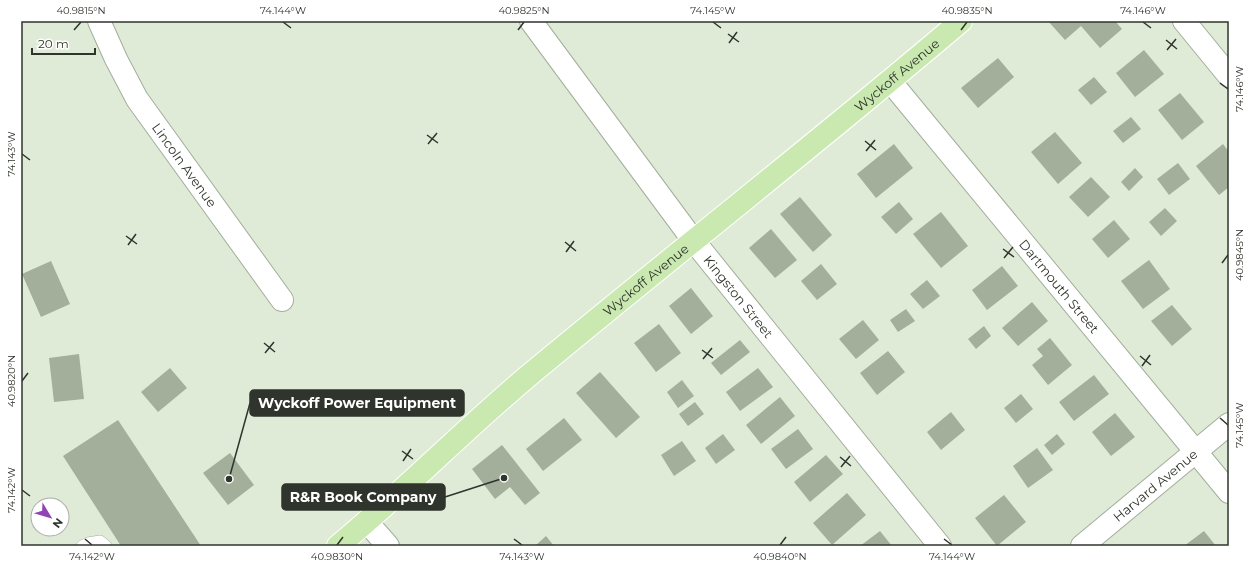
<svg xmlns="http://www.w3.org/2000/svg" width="1250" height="567" font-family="Montserrat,sans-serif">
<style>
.building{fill:#a3af9b}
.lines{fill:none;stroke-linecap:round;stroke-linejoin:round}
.service-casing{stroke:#a3ae9b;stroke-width:12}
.minor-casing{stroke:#a3ae9b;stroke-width:24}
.primary-casing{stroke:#fff;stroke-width:24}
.service{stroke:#fff;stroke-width:11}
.minor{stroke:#fff;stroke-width:22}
.primary{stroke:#cae9b0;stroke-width:22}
.ticks{fill:none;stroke:#2f342c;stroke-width:1.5}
.labels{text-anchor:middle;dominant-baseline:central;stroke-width:3.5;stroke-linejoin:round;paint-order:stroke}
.street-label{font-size:13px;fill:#2f342c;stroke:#fff}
.leader{fill:none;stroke:#2f342c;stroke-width:1.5}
.callout-dot{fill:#2f342c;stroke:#fff;stroke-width:1.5}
.callout{fill:#2f342c;stroke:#2f342c;stroke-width:1.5}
.callout-label{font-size:14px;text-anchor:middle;font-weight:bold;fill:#fff}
.neatline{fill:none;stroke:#2f342c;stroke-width:1.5}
.ticks-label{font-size:10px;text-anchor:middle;fill:#2f342c}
</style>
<rect width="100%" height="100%" fill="#dfebd7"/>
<!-- building -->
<path class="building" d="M1048,21H1115L1122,29L1100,48L1081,26L1065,40Z
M1144,50L1164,74L1135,97L1116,73Z
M998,58L1014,77L978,108L961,88Z
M1094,77L1107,92L1091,105L1078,90Z
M1180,93L1204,122L1182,140L1158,110Z
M1131,117L1141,129L1123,143L1113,131Z
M1055,132L1082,163L1058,184L1031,152Z
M894,144L913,168L876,198L857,174Z
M1223,144L1229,152V187L1219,195L1196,166Z
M1178,163L1190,179L1169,195L1157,179Z
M1135,168L1143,177L1129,191L1121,182Z
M1091,177L1110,197L1088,217L1069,197Z
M800,197L832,235L813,252L780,214Z
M899,202L913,219L896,234L881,217Z
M1165,208L1177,221L1161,236L1149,222Z
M941,212L968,246L941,268L913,234Z
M1114,220L1130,239L1108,258L1092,239Z
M771,229L797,260L775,278L749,248Z
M1149,260L1170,289L1143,309L1121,281Z
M51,261L70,304L41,317L22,274Z
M821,264L837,284L817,300L801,281Z
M1002,266L1018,286L987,310L972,290Z
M927,280L940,296L923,309L910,294Z
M691,288L713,316L691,334L669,306Z
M1032,302L1048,321L1018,346L1002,328Z
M1172,305L1192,329L1172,346L1151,321Z
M906,309L915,321L898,332L890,320Z
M863,320L879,340L856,359L839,339Z
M659,324L681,353L656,372L634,343Z
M984,326L991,336L976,349L968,339Z
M1050,338L1072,365L1048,385L1032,365L1043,356L1037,349Z
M740,340L750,352L721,375L711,363Z
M888,351L905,372L877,395L860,373Z
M79,354L84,399L54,402L49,358Z
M170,368L187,388L158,412L141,392Z
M758,368L773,387L740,411L726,392Z
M600,372L640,417L616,438L576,393Z
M1094,375L1109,394L1074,421L1059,402Z
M682,380L694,396L678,408L667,392Z
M1021,394L1033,409L1016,423L1004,408Z
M780,397L795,416L761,444L746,425Z
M695,402L704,414L688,426L679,414Z
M951,412L965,430L941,450L927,432Z
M1115,413L1135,437L1111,456L1092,432Z
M564,418L582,440L543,471L526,449Z
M118,420L201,546H121L63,456Z
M798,429L813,449L786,469L771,449Z
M723,434L735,450L716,464L705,448Z
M1057,434L1065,444L1052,455L1044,445Z
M682,441L696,461L674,476L661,455Z
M502,445L540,493L525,505L510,487L495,499L472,469Z
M1037,448L1053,470L1028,488L1013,466Z
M230,453L254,485L228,505L203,473Z
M826,455L843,474L810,502L794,482Z
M847,493L866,515L832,545L813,523Z
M1004,495L1026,522L997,546L975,518Z
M880,531L892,546H860Z
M1204,531L1216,546H1184Z
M546,536L554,546H535Z"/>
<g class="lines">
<!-- service casing -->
<g class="service-casing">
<path id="service" d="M82,546L88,543L100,541L106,546"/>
</g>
<!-- minor casing -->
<g class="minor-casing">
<g id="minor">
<path id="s1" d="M99,21L116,59L137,99L282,300"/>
<path id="s2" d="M531,21L693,240L940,546"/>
<path d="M1184,21L1229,76"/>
<path id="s3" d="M890,81L1229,492"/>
<path d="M367,522L388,546"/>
<path id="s4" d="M1082,546L1229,424"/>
</g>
</g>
<!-- primary casing -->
<g class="primary-casing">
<g id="primary">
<path id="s5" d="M338,546C403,492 463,431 527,377C671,257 819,142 961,21"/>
</g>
</g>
<!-- service -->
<use href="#service" class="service"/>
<!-- minor -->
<use href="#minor" class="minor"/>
<!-- primary -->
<use href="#primary" class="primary"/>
</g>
<!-- ticks -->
<path class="ticks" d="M283,22L291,28M713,22L721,28M1143,22L1151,28M74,30L81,22M518,30L524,22M961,30L967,22M728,34L739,42M1166,40L1177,49M729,43L737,32M1167,50L1176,39M1220,83L1228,89M427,135L438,143M865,141L876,150M428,144L437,133M866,151L875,140M22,154L30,160M126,236L137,244M565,242L576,251M128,245L136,234M1003,249L1014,257M566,252L574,241M1004,258L1013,247M1222,263L1228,255M264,343L275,352M702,350L713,358M265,353L274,342M1140,356L1151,365M703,359L712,348M1142,366L1150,355M22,381L28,373M1220,418L1228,425M402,451L413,459M840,457L851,466M403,461L411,449M841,467L850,456M22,490L30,496M85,539L92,545M514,539L522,545M944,539L952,545M337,545L343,537M780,545L786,537"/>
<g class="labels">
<!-- street labels -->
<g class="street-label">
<text stroke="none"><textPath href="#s5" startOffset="731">Wyckoff Avenue</textPath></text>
<text stroke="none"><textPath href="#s1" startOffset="168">Lincoln Avenue</textPath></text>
<text stroke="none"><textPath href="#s5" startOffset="407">Wyckoff Avenue</textPath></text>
<text stroke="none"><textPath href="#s3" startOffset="266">Dartmouth Street</textPath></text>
<text stroke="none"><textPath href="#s2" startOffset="345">Kingston Street</textPath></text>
<text stroke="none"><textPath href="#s4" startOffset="95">Harvard Avenue</textPath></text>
</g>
</g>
<!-- callouts -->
<path class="leader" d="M229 479L250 403M504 478L445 497"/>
<g class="callout-dot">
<circle cx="229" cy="479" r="4"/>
<circle cx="504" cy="478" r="4"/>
</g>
<g class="callout">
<rect x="250" y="390" width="214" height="26" rx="4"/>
<rect x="282" y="484" width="163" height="26" rx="4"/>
</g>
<g class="callout-label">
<text x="357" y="408">Wyckoff Power Equipment</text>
<text x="363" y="502">R&amp;R Book Company</text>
</g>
<!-- border -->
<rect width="1250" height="567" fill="none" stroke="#ffffff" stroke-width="44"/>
<!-- north arrow -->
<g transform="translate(50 517) rotate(128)"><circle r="19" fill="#ffffff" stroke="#acaeab"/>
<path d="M0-3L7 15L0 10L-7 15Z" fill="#9045b7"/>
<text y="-6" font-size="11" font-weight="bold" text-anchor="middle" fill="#2f342c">N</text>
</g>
<!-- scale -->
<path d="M32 48v6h63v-6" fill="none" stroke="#2f342c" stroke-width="2"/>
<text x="38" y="48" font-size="12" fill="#2f342c" stroke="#ffffff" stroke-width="3" paint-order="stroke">20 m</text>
<rect x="22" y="22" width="1206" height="523" class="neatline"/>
<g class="ticks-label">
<text x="81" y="14">40.9815°N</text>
<text x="283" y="14">74.144°W</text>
<text x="524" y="14">40.9825°N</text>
<text x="713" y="14">74.145°W</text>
<text x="967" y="14">40.9835°N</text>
<text x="1143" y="14">74.146°W</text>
<text transform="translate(1239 89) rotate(-90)" y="4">74.146°W</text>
<text transform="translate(11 154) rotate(-90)" y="4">74.143°W</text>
<text transform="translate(1239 255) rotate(-90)" y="4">40.9845°N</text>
<text transform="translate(11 381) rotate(-90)" y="4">40.9820°N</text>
<text transform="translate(1239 425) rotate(-90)" y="4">74.145°W</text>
<text transform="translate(11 490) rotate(-90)" y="4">74.142°W</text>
<text x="92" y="560">74.142°W</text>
<text x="337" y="560">40.9830°N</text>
<text x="522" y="560">74.143°W</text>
<text x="780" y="560">40.9840°N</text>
<text x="952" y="560">74.144°W</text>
</g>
</svg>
